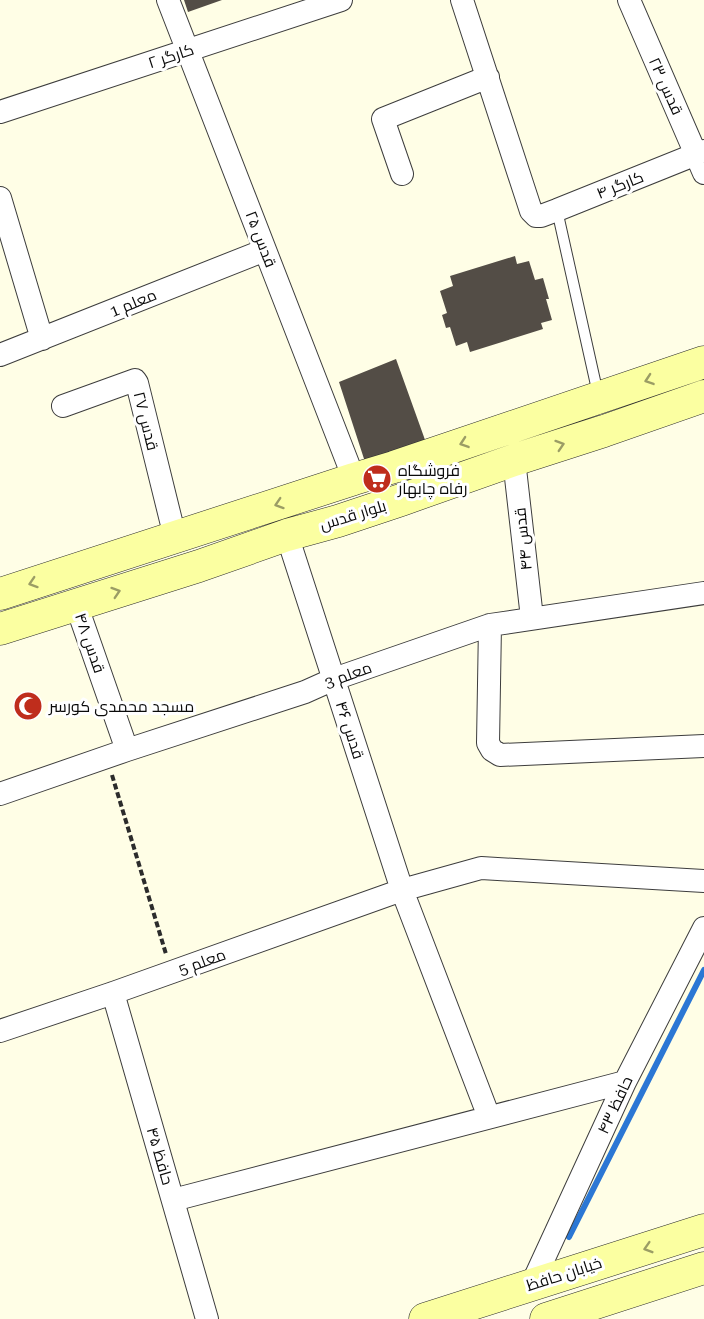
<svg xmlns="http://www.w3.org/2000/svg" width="704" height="1319" font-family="'Roboto Serif',Cairo,serif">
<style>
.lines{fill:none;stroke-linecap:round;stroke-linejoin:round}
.stream{stroke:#2b77d4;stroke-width:6}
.building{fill:#534d46}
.service-casing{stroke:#3d3d3d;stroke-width:12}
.minor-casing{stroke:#3d3d3d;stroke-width:24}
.secondary-casing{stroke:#2c2c2c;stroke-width:33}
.path{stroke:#2c2c2c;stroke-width:4;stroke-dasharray:6 3;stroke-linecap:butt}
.service{stroke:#fff;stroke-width:10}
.minor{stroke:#fff;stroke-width:22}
.secondary{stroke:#fbffa1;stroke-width:32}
.oneway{stroke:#9b9d65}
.labels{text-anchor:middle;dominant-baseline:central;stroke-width:6;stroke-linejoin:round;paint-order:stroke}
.street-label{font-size:16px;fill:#0a0a0a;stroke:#fff}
.poi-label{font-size:16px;fill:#0a0a0a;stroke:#fff;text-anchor:start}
</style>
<rect width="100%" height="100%" fill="#fffee6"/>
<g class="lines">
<!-- stream -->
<path class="stream" d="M569,1237L704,970"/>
</g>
<!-- building -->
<path class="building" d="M184,0H222L188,12Z
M515,256L517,264L529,261L535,280L543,278L549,299H546L552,320L541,323L543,329L470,352L467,342L456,346L450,327L446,328L442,315L447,313L440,291L453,286L450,276Z
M396,359L429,451L366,465L339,382Z"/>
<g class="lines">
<!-- service casing -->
<g class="service-casing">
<path id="service" d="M557,210L598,394"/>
</g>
<!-- minor casing -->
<g class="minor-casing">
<path id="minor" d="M168,0L354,479
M462,0L531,211L536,216H541L557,210L704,151
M629,0L704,173
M0,112L341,0
M402,174L383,119L488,77
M0,198L42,339
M0,355L265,250
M63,406L135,380L137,383L175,537
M514,460L532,618
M287,535L402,890L489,1117
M76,604L127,750
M490,625L488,743L492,750L500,755L704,746
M0,794L127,750L305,692L334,679L490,625L704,593
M113,993L207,1319
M0,1031L113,993L402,890L481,868L704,881
M173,1200L625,1082
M532,1284L625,1082L704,928"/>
</g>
<!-- secondary casing -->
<g class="secondary-casing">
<path id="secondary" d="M0,594L354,479L394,467L704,362
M0,629L199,566L287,535L338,521L401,500L514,460L604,431L704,396
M425,1319L704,1230
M546,1319L704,1268"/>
</g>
<!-- path -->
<path class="path" d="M112,775L166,954"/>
<!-- service -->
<use href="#service" class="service"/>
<!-- minor -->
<use href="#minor" class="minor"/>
<!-- secondary -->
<use href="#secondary" class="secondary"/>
</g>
<!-- one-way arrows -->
<defs><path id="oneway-chevron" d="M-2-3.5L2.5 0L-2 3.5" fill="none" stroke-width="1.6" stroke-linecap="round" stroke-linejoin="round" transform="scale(1.5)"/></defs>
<g class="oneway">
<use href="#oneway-chevron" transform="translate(649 380) rotate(161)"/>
<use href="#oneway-chevron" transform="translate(464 443) rotate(161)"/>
<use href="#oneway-chevron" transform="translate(560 445) rotate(-18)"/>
<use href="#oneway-chevron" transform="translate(279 504) rotate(162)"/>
<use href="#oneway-chevron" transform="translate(33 583) rotate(162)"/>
<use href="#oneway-chevron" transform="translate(116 592) rotate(-18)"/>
<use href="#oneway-chevron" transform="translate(648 1248) rotate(163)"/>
</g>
<!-- icons -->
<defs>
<g id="supermarket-disc" transform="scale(1.5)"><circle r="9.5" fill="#bf2d1c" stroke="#fff"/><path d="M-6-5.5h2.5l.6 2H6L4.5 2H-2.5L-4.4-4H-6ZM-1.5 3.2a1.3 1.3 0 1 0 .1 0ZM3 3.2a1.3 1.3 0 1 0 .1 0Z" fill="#fff"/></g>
<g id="mosque-disc" transform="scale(1.5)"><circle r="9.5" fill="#bf2d1c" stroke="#fff"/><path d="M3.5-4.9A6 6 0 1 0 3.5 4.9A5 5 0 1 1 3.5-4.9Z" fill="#fff"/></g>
</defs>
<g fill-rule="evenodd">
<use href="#supermarket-disc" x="377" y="479"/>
<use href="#mosque-disc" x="28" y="706"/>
</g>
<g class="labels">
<!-- street labels -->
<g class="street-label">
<text transform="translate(171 56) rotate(-18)">کارگر ۲</text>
<text transform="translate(666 86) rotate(66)">قدس ۲۳</text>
<text transform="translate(620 185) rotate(-22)">کارگر ۴</text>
<text transform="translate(261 239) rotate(69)">قدس ۲۵</text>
<text transform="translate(133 303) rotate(-22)">معلم 1</text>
<text transform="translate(146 421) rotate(76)">قدس ۲۷</text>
<text transform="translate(353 515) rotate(-17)">بلوار قدس</text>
<text transform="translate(523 539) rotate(-96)">قدس ۴۴</text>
<text transform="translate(90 643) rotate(71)">قدس ۴۸</text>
<text transform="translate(348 675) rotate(-20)">معلم 3</text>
<text transform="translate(350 730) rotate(72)">قدس ۴۶</text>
<text transform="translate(202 962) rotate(-20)">معلم 5</text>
<text transform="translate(615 1105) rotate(-65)">حافظ ۴۳</text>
<text transform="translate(160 1156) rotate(74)">حافظ ۴۵</text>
<text transform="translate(564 1274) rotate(-18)">خیابان حافظ</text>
</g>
<!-- poi labels -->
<g class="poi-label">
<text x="398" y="470">فروشگاه<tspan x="398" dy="18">رفاه چابهار</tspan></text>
<text x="49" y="706">مسجد محمدی کورسر</text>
</g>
</g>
</svg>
